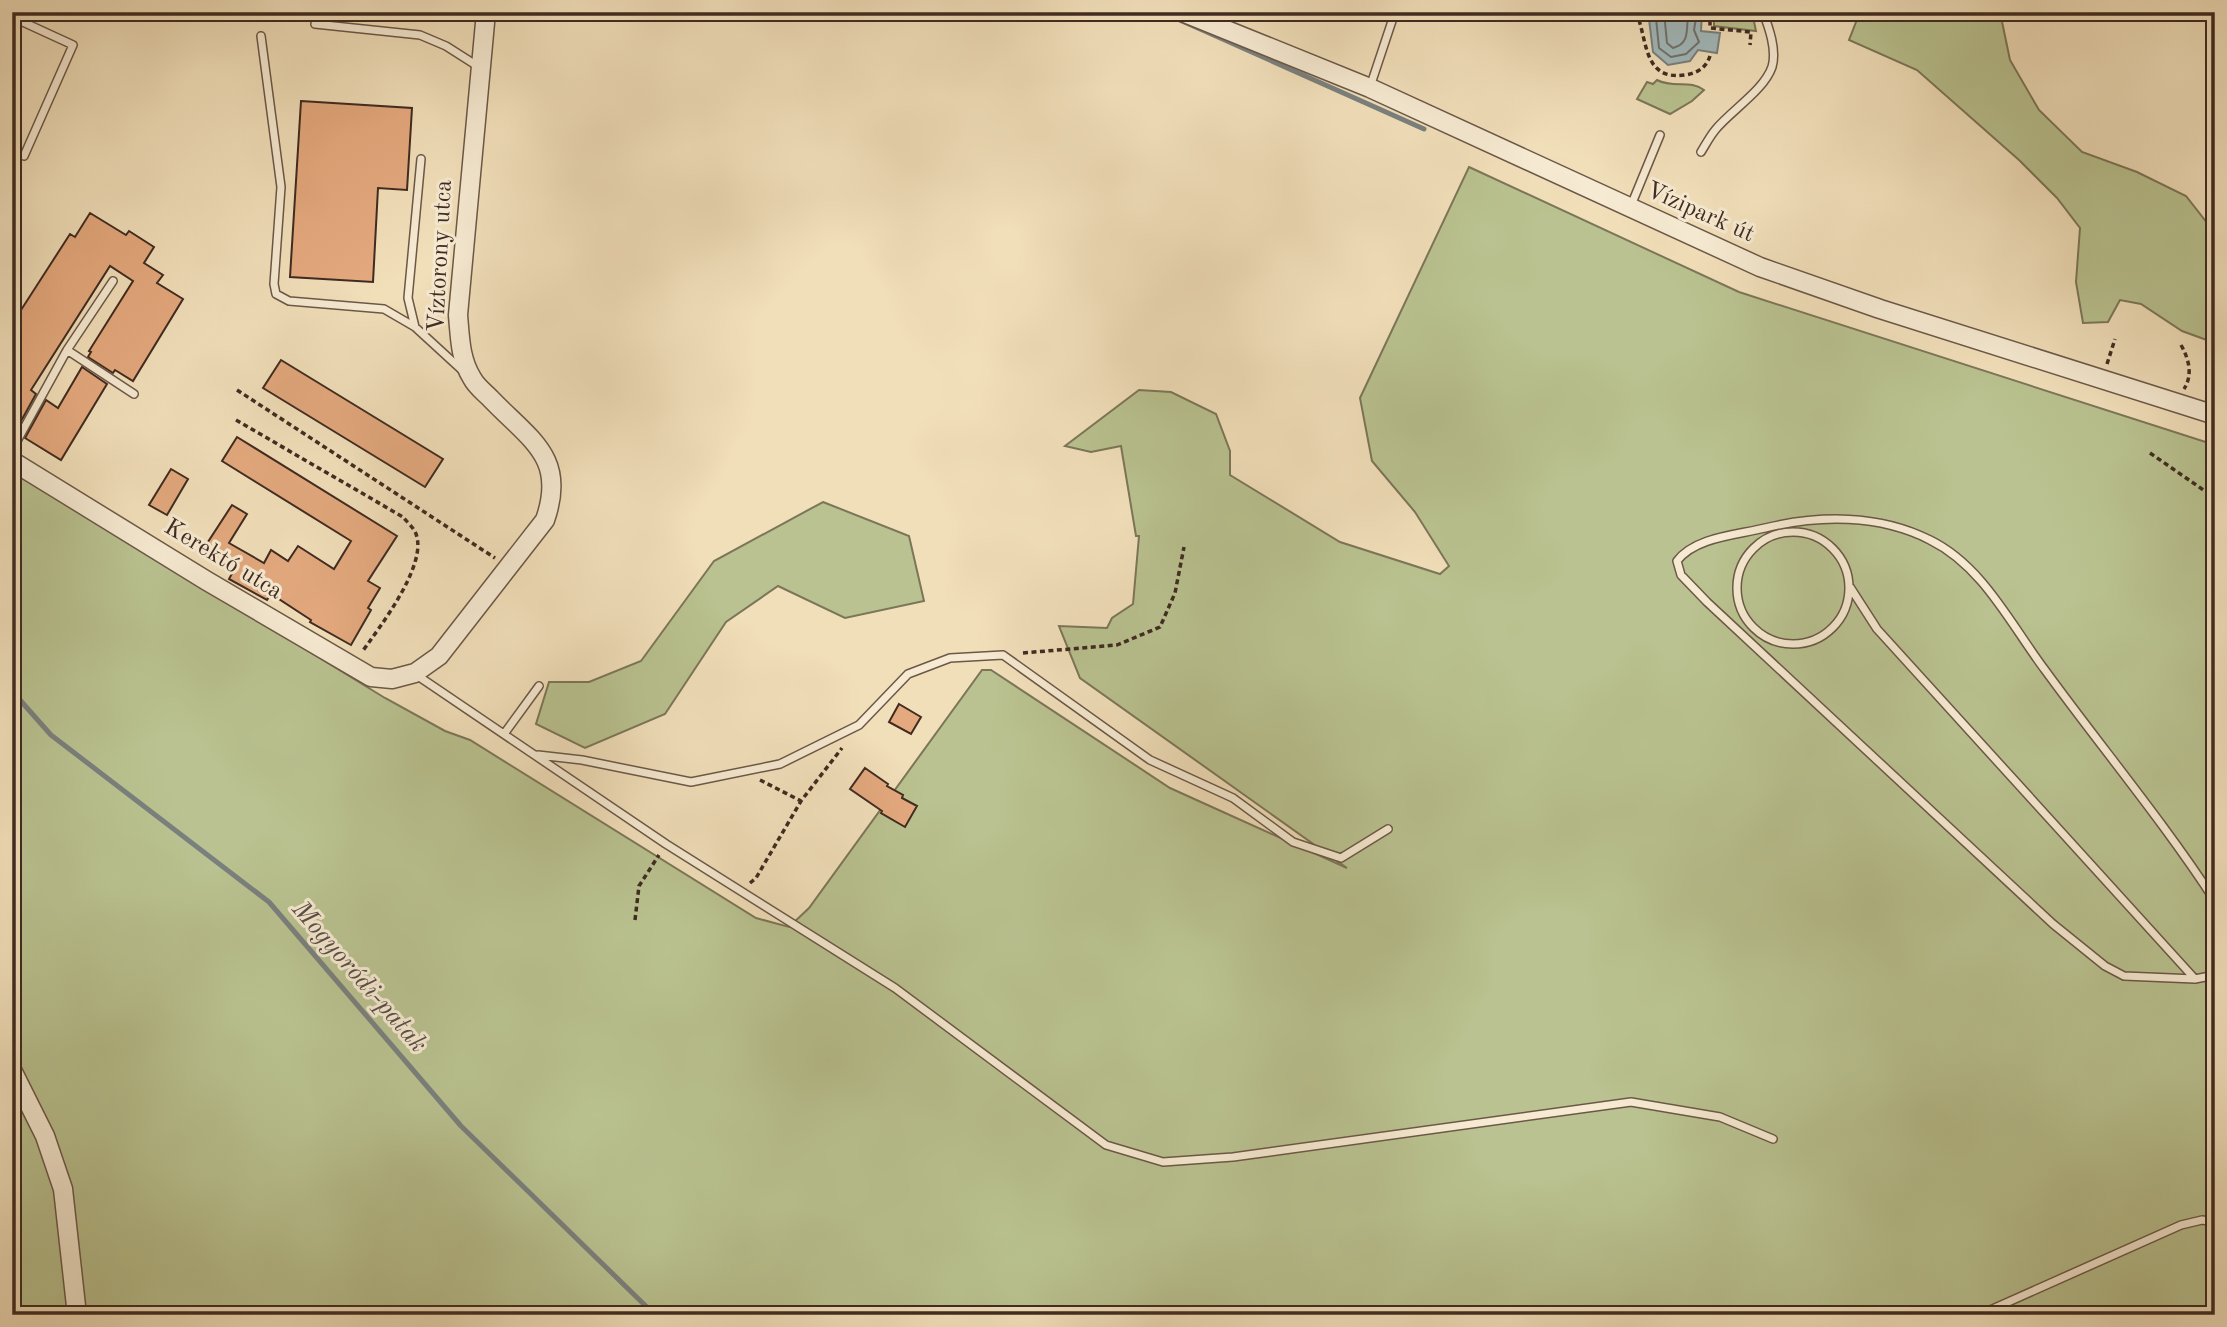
<svg xmlns="http://www.w3.org/2000/svg" width="2227" height="1327" font-family="'Old Standard TT',serif">
<style>
.green{fill:#b9c290;stroke:#7c7658;stroke-width:2}
.water{fill:#a1b9bc;stroke:#7a807e;stroke-width:2}
.lines{fill:none;stroke-linecap:round;stroke-linejoin:round}
.shore{stroke:#70726e;stroke-width:2}
.stream{stroke:#7a807e;stroke-width:5}
.building{fill:#e4a97e;stroke:#3f2b21;stroke-width:2}
.service-casing{stroke:#6c5847;stroke-width:10}
.tertiary-casing{stroke:#6c5847;stroke-width:21}
.path{stroke:#3f2b21;stroke-width:3.5;stroke-dasharray:5 3.5;stroke-linecap:butt}
.service{stroke:#f6ead2;stroke-width:7}
.tertiary{stroke:#f6ead2;stroke-width:18}
.labels{text-anchor:middle;dominant-baseline:central;stroke-width:6;stroke-linejoin:round;paint-order:stroke}
.street-label{font-size:24px;fill:#3f2b21;stroke:#f6ead2}
.water-label{font-size:26px;font-style:italic;fill:#584e48;stroke:#f6ead2}
</style>
<rect width="100%" height="100%" fill="#f1dfba"/>
<filter id="stains"><feTurbulence type="fractalNoise" baseFrequency=".00286" numOctaves="4"/><feColorMatrix values="0 0 0 0 .2 0 0 0 0 .09 0 0 0 0 .02 0 0 0 .5 -.17"/></filter>
<radialGradient id="worn" r=".72"><stop offset=".6" stop-color="#630" stop-opacity="0"/><stop offset="1" stop-color="#630" stop-opacity=".3"/></radialGradient>
<!-- green -->
<path class="green" d="M1714,12H1752L1756,31L1714,26Z
M1860,12H2000L2010,60L2039,110L2082,152L2137,172L2186,196L2215,233V343L2182,331L2141,304L2120,300L2108,322L2083,323L2076,282L2080,228L2057,198L2019,160L1917,70L1849,40Z
M1657,80C1674,89 1690,79 1704,90L1692,101L1670,114L1637,99L1647,82L1653,84Z
M1469,167L1739,292L2215,445V1315H975L921,1313L924,1315H12V469L385,698L445,731L470,740L756,918L789,927L809,908L982,670H991L1170,788L1347,868L1080,678L1059,626L1107,628L1112,618L1133,604L1139,536H1136L1121,446L1091,452L1065,446L1139,390L1171,392L1216,414L1230,451V475L1340,542L1440,574L1449,566L1415,512L1372,461L1360,398Z
M823,502L909,536L924,601L845,618L778,586L726,622L665,714L585,748L536,724L549,682H589L641,661L714,561Z"/>
<!-- water -->
<path class="water" d="M1645,12H1702L1701,31L1720,33L1717,53L1698,50L1690,61L1668,65L1653,52L1649,19Z"/>
<g class="lines">
<!-- shore -->
<path class="shore" d="M1653,12L1656,18L1659,48L1671,57L1686,54L1699,42L1694,30L1697,12
M1664,12L1667,43L1673,48C1691,44 1686,27 1688,12"/>
<!-- stream -->
<path class="stream" d="M1162,12L1424,129
M12,691L51,735L269,902L461,1126L655,1315"/>
</g>
<!-- building -->
<path class="building" d="M301,101L412,108L407,190L378,188L373,282L290,277Z
M90,213L126,235L129,231L154,247L144,263L163,275L157,283L183,299L133,381L115,370L113,373L88,357L91,352L89,351L133,281L110,266L31,390L36,394L15,432L12,430V324L70,234L75,237Z
M281,360L443,459L425,487L263,388Z
M82,367L107,384L61,460L25,438L46,400L58,408Z
M237,437L397,536L368,581L380,588L368,608L371,610L351,645L310,622L311,620L271,594L267,600L229,579L237,564L206,545L232,505L247,514L229,543L264,563L271,550L288,561L298,546L334,569L351,541L222,461Z
M171,469L188,479L167,515L149,505Z
M899,704L921,717L911,734L889,722Z
M865,768L888,784L887,786L903,795L902,798L917,806L905,827L881,813L882,811L850,789Z"/>
<g class="lines">
<!-- service casing -->
<g class="service-casing">
<path id="service" d="M12,17L73,45L24,156L12,151
M315,24L420,35L446,46L479,67
M261,36L281,187L274,284L276,294L289,301L384,309L415,327L463,371
M1370,87L1395,12
M1701,152C1706,144 1710,136 1716,129C1732,110 1764,90 1772,67C1777,50 1769,28 1763,12
M1630,208L1660,135
M415,327L408,298L421,159
M67,350L134,394
M12,450L67,350L113,281
M1737 588a56 56 0 1 1 112 0a56 56 0 1 1-112 0Z
M1850,587L1877,629L2195,979
M415,674L666,844L895,988L1106,1145L1163,1162L1233,1157L1631,1102L1720,1117L1773,1139
M504,734L539,686
M538,755L582,760L691,782L780,764L859,725L908,674L950,658L1003,655L1150,760L1233,798L1293,842L1341,858L1388,829
M2215,901C2163,821 2101,747 2045,670C2011,625 1983,566 1930,540C1879,514 1819,515 1765,528C1737,535 1695,537 1677,561L1681,575L1707,602L2053,924L2105,966L2124,976L2195,979L2210,976L2215,971
M1979,1315L2181,1225L2202,1220L2215,1222
M2208,1315L2215,1310"/>
</g>
<!-- tertiary casing -->
<g class="tertiary-casing">
<path id="tertiary" d="M1182,12L1370,88L1760,267L1880,309L2215,415
M12,461L207,581L371,677L392,679L415,673L439,656L545,520C567,457 530,440 490,398C484,392 476,386 472,378C460,359 460,337 458,315L486,12
M12,1070L45,1136L63,1189L77,1315"/>
</g>
<!-- path -->
<path class="path" d="M1636,12C1648,39 1642,81 1685,75C1697,73 1706,68 1710,56
M1710,12V28L1751,32L1750,45
M2181,345C2189,359 2193,375 2184,389
M2107,364L2115,339
M237,390L495,558
M236,420L403,517C407,522 414,528 416,534C428,565 379,628 362,652
M2150,453L2215,498
M1023,653L1117,645L1160,627L1175,593L1184,547
M760,780L801,801
M750,883L756,878L801,801L842,748
M635,920L639,886L659,855"/>
<!-- service -->
<use href="#service" class="service"/>
<!-- tertiary -->
<use href="#tertiary" class="tertiary"/>
</g>
<g class="labels">
<!-- street labels -->
<g class="street-label">
<text transform="translate(1700 213) rotate(24)">Vízipark út</text>
<text transform="translate(441 256) rotate(-87)">Víztorony utca</text>
<text transform="translate(223 560) rotate(31)">Kerektó utca</text>
</g>
<!-- water labels -->
<g class="water-label">
<text transform="translate(359 977) rotate(49)">Mogyoródi-patak</text>
</g>
</g>
<!-- margin -->
<rect width="2227" height="1327" fill="none" stroke="#f1dfba" stroke-width="42"/>
<rect x="14" y="14" width="2199" height="1299" fill="none" stroke="#3f2b21" stroke-width="3.5"/>
<rect x="21" y="21" width="2185" height="1285" fill="none" stroke="#3f2b21" stroke-width="2"/>
<rect width="100%" height="100%" filter="url(#stains)"/>
<rect width="100%" height="100%" fill="url(#worn)"/>
</svg>
